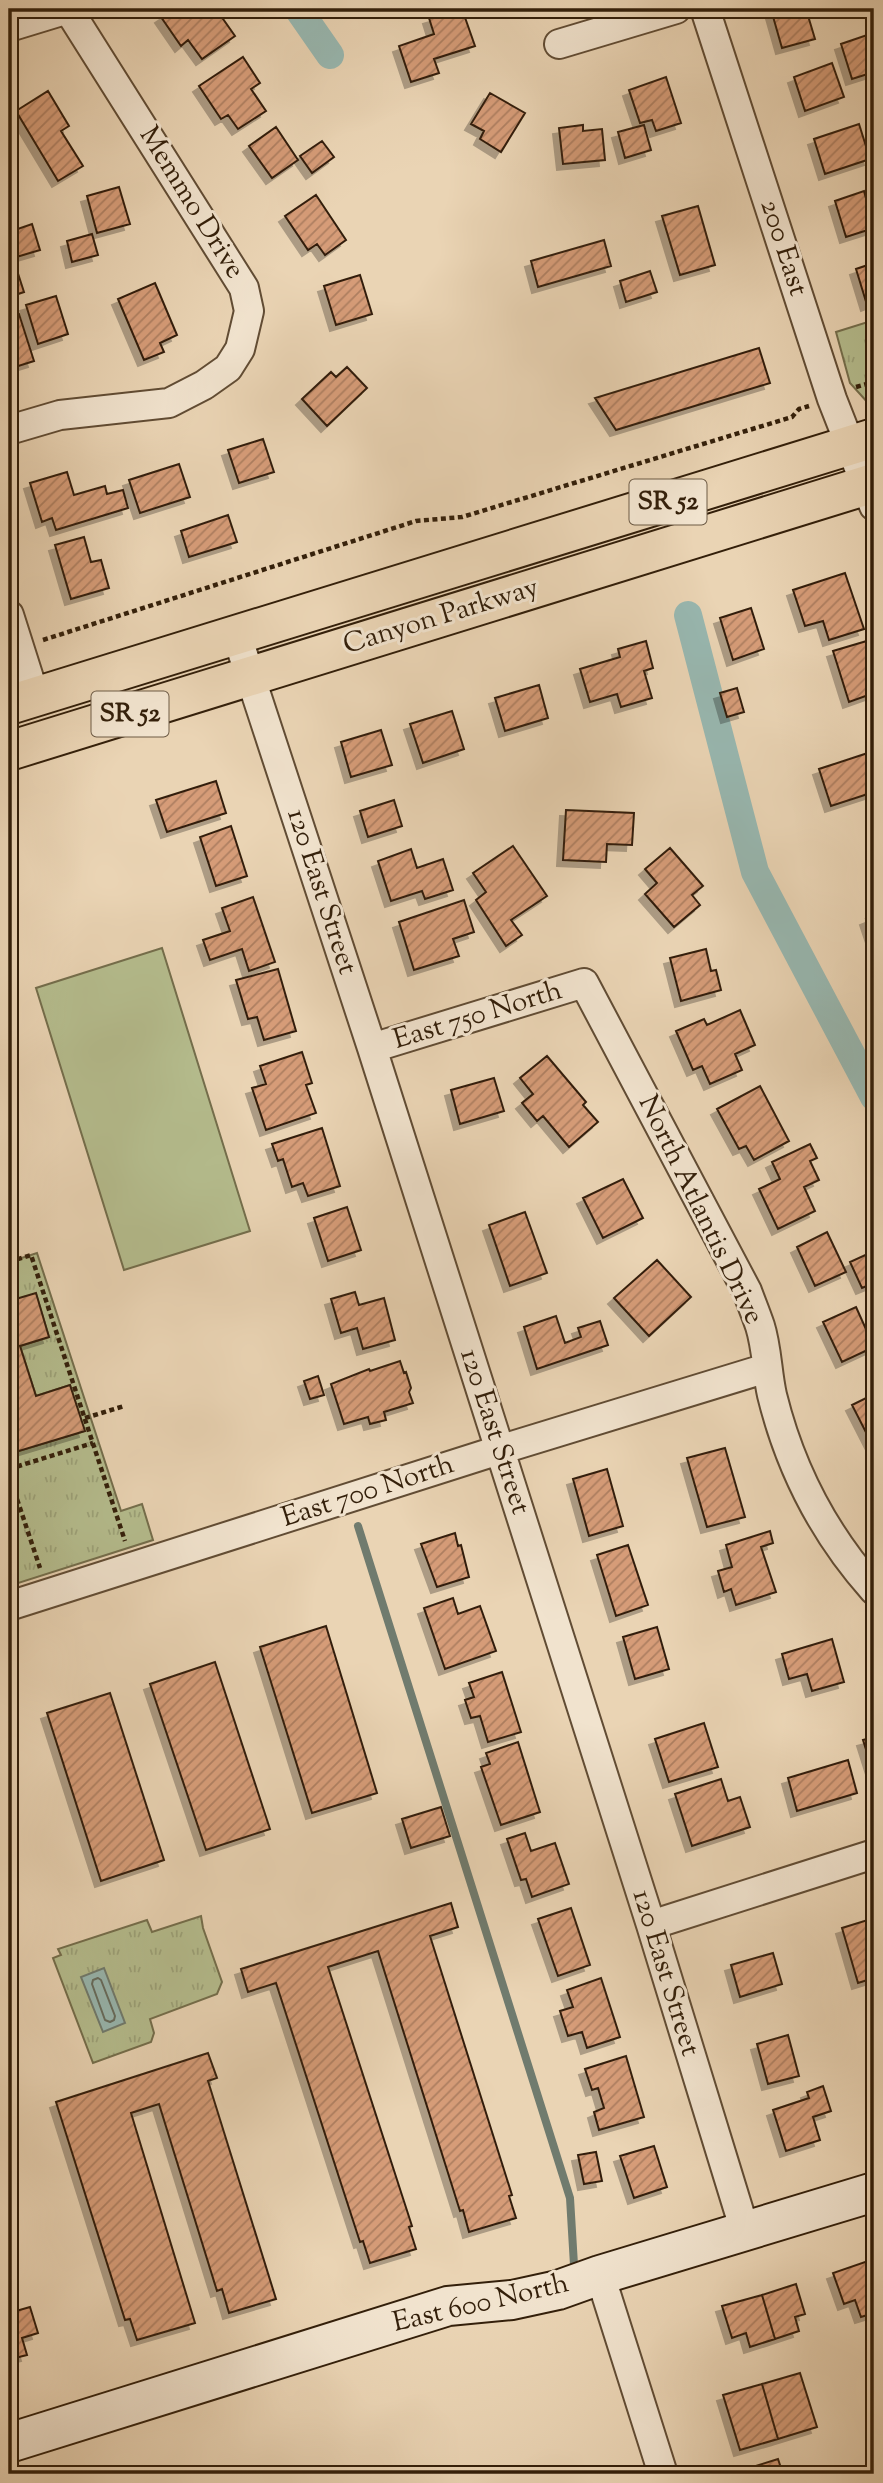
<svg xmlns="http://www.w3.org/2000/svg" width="883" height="2483" font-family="'Sorts Mill Goudy',serif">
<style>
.grass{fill:url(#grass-tufts);stroke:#746e4c;stroke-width:2}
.pitch{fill:#b5bd8e;stroke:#746e4c;stroke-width:2}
.water{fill:#98b8b1;stroke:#707b6e;stroke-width:2}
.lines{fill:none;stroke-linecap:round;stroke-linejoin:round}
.shore{stroke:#666c5e;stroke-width:2}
.stream{stroke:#707b6e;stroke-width:8}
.canal{stroke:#98b8b1;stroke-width:28}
.building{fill:url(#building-hatch);stroke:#331f0a;stroke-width:2;filter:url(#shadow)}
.street-casing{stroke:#614c34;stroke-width:32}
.secondary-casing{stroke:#331f0a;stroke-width:42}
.highway-casing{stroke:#331f0a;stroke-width:42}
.path{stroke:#331f0a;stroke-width:4.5;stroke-dasharray:5 3.5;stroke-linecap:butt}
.street{stroke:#f1e3ce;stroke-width:28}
.secondary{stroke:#f1e3ce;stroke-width:38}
.highway{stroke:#ead4b4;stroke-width:38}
.labels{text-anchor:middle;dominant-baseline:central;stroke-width:6;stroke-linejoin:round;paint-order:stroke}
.shield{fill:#f1e3ce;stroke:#6c5a45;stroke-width:2}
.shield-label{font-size:26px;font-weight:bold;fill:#331f0a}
.street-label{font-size:28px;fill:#331f0a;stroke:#f1e3ce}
</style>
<defs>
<pattern id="grass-tufts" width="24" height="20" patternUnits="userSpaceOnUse" patternTransform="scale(1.75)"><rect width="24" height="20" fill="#b5bd8e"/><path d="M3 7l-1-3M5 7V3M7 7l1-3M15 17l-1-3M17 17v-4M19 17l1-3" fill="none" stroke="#9ca279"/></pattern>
<pattern id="building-hatch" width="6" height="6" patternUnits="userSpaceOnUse" patternTransform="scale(1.75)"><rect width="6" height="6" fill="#d69c78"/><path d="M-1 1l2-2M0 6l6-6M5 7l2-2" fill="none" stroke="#ae7f61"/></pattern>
<filter id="shadow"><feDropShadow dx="-6" dy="6" stdDeviation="0" flood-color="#0004"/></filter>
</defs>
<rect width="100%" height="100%" fill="#ead4b4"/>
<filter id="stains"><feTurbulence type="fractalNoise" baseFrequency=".00286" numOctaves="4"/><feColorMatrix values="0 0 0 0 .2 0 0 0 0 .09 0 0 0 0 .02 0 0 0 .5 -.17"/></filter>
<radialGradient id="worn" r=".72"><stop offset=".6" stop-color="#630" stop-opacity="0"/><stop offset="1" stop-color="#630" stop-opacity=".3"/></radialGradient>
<!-- grass -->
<path class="grass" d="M874,320V402L869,404L850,383L836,332Z
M37,1253L121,1511L142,1504L153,1540L9,1586V1454L84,1431L70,1385L36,1396L20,1346L49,1337L36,1294L9,1301V1262Z
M201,1916L203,1928L222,1982L217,1994L150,2019L154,2033L151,2042L93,2063L53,1958L61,1955L58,1949L147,1920L152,1932Z"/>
<!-- pitch -->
<path class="pitch" d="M162,948L250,1231L124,1270L36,988Z"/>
<!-- water -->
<path class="water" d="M104,1968L125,2023L103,2032L81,1977Z"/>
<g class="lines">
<!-- shore -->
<path class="shore" d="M98,1978L101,1980L115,2016L114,2020L110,2022L105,2020L92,1984L93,1980Z"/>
<!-- stream -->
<path class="stream" d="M358,1526L570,2198L574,2265"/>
<!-- canal -->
<path class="canal" d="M298,9L330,55
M688,615L755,872L874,1097"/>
</g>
<!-- building -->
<path class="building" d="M173,9H216L235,36L202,59L188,40L181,46L161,17Z
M459,9H462L475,46L434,59L439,73L411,82L399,46L434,34L429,18Z
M786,9H806L815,39L782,48L772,13Z
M870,34L874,46V72L852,79L841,44Z
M243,57L260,83L251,89L266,111L238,129L228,115L221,119L199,86Z
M832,63L844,97L805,111L794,77Z
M666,77L681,123L656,131L652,120L640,123L629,90Z
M48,91L69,126L61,131L83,166L58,181L16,111Z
M490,93L525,113L501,152L480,139L484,131L471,124Z
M859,124L870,159L825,174L814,139Z
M583,125V131L602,129L605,160L563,164L559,128Z
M644,125L651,150L625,158L618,132Z
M276,127L298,160L272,178L249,146Z
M322,141L334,157L312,173L300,156Z
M119,187L130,224L97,233L87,196Z
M864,191L874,228L846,237L835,201Z
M316,195L346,240L325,255L317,244L308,250L285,216Z
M698,206L715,265L680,275L662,216Z
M32,224L40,250L13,258L24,292L9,297V232Z
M92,234L98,255L72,262L67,241Z
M604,240L611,266L538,287L531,261Z
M874,263V302L867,305L856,269Z
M650,271L657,292L626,302L620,281Z
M360,275L372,314L336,325L324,286Z
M155,283L177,335L160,343L164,352L144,360L118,299Z
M56,296L68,334L38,344L26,305Z
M19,314L34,361L9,369V317Z
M759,348L770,383L616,430L595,398Z
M347,367L367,388L327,426L302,399L331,372L336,377Z
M263,439L274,472L239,483L228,450Z
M179,464L190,497L140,513L129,480Z
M67,472L74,495L105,486L107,494L123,490L128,508L56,530L52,518L42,522L30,483Z
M228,515L237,542L189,557L181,531Z
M84,537L91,562L101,560L109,588L71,599L55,545Z
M845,573L864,629L829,640L823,621L805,626L793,590Z
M751,608L764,649L733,660L720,618Z
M870,640L874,652V693L849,702L833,651Z
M646,641L653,668L644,671L652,698L621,707L617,694L590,702L580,669L620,657L618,649Z
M539,685L548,718L505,731L495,698Z
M737,688L744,712L727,717L720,693Z
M452,711L464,749L423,763L410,724Z
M381,730L392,765L351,777L341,742Z
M874,751V792L831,806L819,769Z
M216,781L226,813L167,832L156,800Z
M394,800L402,826L368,837L360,811Z
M566,810L634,813L632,845L607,844L606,862L563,860Z
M231,826L247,876L216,886L200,837Z
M513,846L547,896L511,920L522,935L506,946L476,900L486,892L473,873Z
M670,848L703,886L692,895L700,905L674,927L645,894L657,883L645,869Z
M411,849L417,868L443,859L453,890L425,899L422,891L391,901L378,861Z
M253,897L275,962L249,971L242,949L210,960L203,940L230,931L222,908Z
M464,900L474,932L453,939L459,956L414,970L399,922Z
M874,916V943L866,919Z
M706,949L711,971L716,970L721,990L681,1001L670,958Z
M278,969L296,1031L264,1040L257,1017L248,1019L236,980Z
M740,1010L755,1045L735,1054L742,1070L710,1084L702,1066L693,1070L676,1031L704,1019L707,1025Z
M302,1052L312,1083L306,1085L316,1113L266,1130L252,1088L266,1084L260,1066Z
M547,1056L586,1102L583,1105L598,1122L569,1147L543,1116L537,1121L522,1103L533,1094L520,1078Z
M494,1078L504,1111L460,1124L451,1090Z
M760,1086L789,1141L754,1160L746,1146L739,1149L717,1109Z
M322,1128L340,1186L308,1196L303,1183L292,1187L283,1159L278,1161L272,1144Z
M810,1144L817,1158L810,1161L819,1180L804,1187L815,1211L778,1229L759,1189L780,1179L772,1162Z
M623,1179L643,1218L603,1238L583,1198Z
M347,1207L361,1250L328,1261L314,1218Z
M525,1212L547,1273L510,1286L489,1225Z
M827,1232L846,1272L815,1286L797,1247Z
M874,1251V1283L862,1288L850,1262Z
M657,1260L691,1297L649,1336L614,1298Z
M355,1292L359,1305L384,1298L395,1340L363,1349L357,1328L341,1333L331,1299Z
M36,1293L49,1337L20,1346L36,1396L70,1385L85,1431L9,1454V1301Z
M856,1307L874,1347L842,1362L823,1322Z
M556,1316L565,1343L581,1337L578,1328L600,1321L608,1345L537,1369L524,1327Z
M400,1361L404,1373L406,1372L411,1388L409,1392L413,1403L384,1412L386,1420L370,1424L368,1417L344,1424L331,1384L369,1369L370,1371Z
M318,1376L324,1395L310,1399L304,1381Z
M874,1394V1448L852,1405Z
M725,1448L745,1517L707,1527L687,1458Z
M607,1469L623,1526L589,1536L573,1479Z
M770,1531L773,1543L761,1547L776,1592L736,1605L731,1589L724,1592L718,1571L732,1567L726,1545Z
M455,1533L458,1546L461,1545L469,1577L437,1587L421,1544Z
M628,1545L648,1605L616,1616L597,1555Z
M453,1598L458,1614L480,1606L496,1651L445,1669L424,1608Z
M326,1626L377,1793L312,1813L260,1647Z
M657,1627L669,1669L635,1679L623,1637Z
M832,1639L844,1682L812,1691L807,1674L789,1679L782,1654Z
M215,1662L270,1829L206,1850L150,1684Z
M502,1672L521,1732L488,1742L480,1716L471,1718L465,1700L474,1697L469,1683Z
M110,1693L164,1860L101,1881L47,1713Z
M704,1723L718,1767L669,1782L655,1739Z
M874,1737V1775L863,1740Z
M518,1742L540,1812L501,1825L481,1767L490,1764L486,1753Z
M848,1760L857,1793L797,1811L788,1778Z
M721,1779L728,1801L740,1797L750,1827L692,1846L675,1794Z
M441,1807L450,1836L411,1848L402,1819Z
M525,1833L531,1851L555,1843L569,1884L532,1897L526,1879L521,1880L507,1839Z
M451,1903L458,1927L430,1936L512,2195L509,2196L516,2218L469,2232L463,2210L460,2211L378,1951L328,1967L412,2226L409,2227L416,2249L370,2263L363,2241L360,2242L276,1983L248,1992L241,1969Z
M571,1908L590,1965L558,1976L538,1919Z
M874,1918V1978L858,1983L842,1928Z
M773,1953L782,1984L740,1997L731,1965Z
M601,1978L620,2037L587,2048L582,2032L568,2036L560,2011L573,2007L567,1990Z
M788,2035L799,2076L768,2084L757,2044Z
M208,2053L217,2078L208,2081L276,2299L229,2313L222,2289L217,2291L159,2104L131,2113L195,2323L137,2340L130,2319L125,2320L56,2102Z
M626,2056L644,2117L599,2130L594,2112L604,2108L598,2088L592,2090L585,2069Z
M823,2086L831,2111L813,2117L820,2140L786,2151L773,2110L809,2098L807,2092Z
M654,2146L667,2187L634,2198L620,2156Z
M596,2152L602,2181L584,2184L578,2155Z
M874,2260V2280L868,2261Z
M868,2261L874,2280V2313L861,2317L855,2300L844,2304L833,2273Z
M796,2284L805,2314L795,2317L799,2331L775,2339L762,2295Z
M762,2295L775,2339L750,2347L746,2333L732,2338L722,2306Z
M30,2307L38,2333L22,2338L27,2355L11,2359L15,2373L9,2374V2313Z
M800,2373L817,2427L778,2439L762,2384Z
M762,2384L778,2439L740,2450L723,2395Z
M778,2459L783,2474H734L733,2473Z"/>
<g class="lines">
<!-- street casing -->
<g class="street-casing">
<path id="street" d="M705,9L832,399L874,506
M9,27L68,9L244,288L249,311L240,349L228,368L204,385L169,403L60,415L9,430
M559,44L676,9
M9,615L35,697
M237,636L372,1048L651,1925L745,2231
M372,1048L584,983L747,1291C751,1302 756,1314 760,1326C767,1348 767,1373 772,1395C790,1468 824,1534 874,1590
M9,1606L499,1450L767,1368
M651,1925L874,1854
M600,2275L663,2474"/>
</g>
<!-- secondary casing -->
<g class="secondary-casing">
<path id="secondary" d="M9,2443L448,2306L512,2300L558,2290L600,2275L874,2192"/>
</g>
<!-- highway casing -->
<g class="highway-casing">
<path id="highway" d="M9,705L874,438
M9,751L874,483"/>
</g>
<!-- path -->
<path class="path" d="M856,387L874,382
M43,640L416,521L462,517L792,417L799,409L809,406
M9,1262L31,1255L125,1541
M85,1418L124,1406
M9,1469L93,1443
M9,1475L40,1568"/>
<!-- street -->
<use href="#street" class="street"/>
<!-- secondary -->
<use href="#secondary" class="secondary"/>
<!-- highway -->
<use href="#highway" class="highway"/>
</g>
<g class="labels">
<!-- shield labels -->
<g class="shield">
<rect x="629.5" y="479.5" width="77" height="45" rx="5"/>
<rect x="91.5" y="691.5" width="77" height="45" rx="5"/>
</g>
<g class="shield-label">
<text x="668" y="502">SR 52</text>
<text x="130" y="714">SR 52</text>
</g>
<!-- street labels -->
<g class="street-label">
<text transform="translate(191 203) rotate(58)">Memmo Drive</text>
<text transform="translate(783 248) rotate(72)">200 East</text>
<text transform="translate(441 617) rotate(-17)">Canyon Parkway</text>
<text transform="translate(321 892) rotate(72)">120 East Street</text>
<text transform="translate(478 1016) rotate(-17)">East 750 North</text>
<text transform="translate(700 1210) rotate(64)">North Atlantis Drive</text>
<text transform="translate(494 1432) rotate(72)">120 East Street</text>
<text transform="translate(368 1492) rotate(-18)">East 700 North</text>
<text transform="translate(665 1973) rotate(73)">120 East Street</text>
<text transform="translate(481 2304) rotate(-13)">East 600 North</text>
</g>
</g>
<!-- margin -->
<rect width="883" height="2483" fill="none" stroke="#ead4b4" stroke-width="35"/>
<rect x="10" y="10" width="862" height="2462" fill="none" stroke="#331f0a" stroke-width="3.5"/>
<rect x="18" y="18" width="848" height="2448" fill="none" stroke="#331f0a" stroke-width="2"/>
<rect width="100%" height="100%" filter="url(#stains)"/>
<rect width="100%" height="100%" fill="url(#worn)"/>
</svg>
